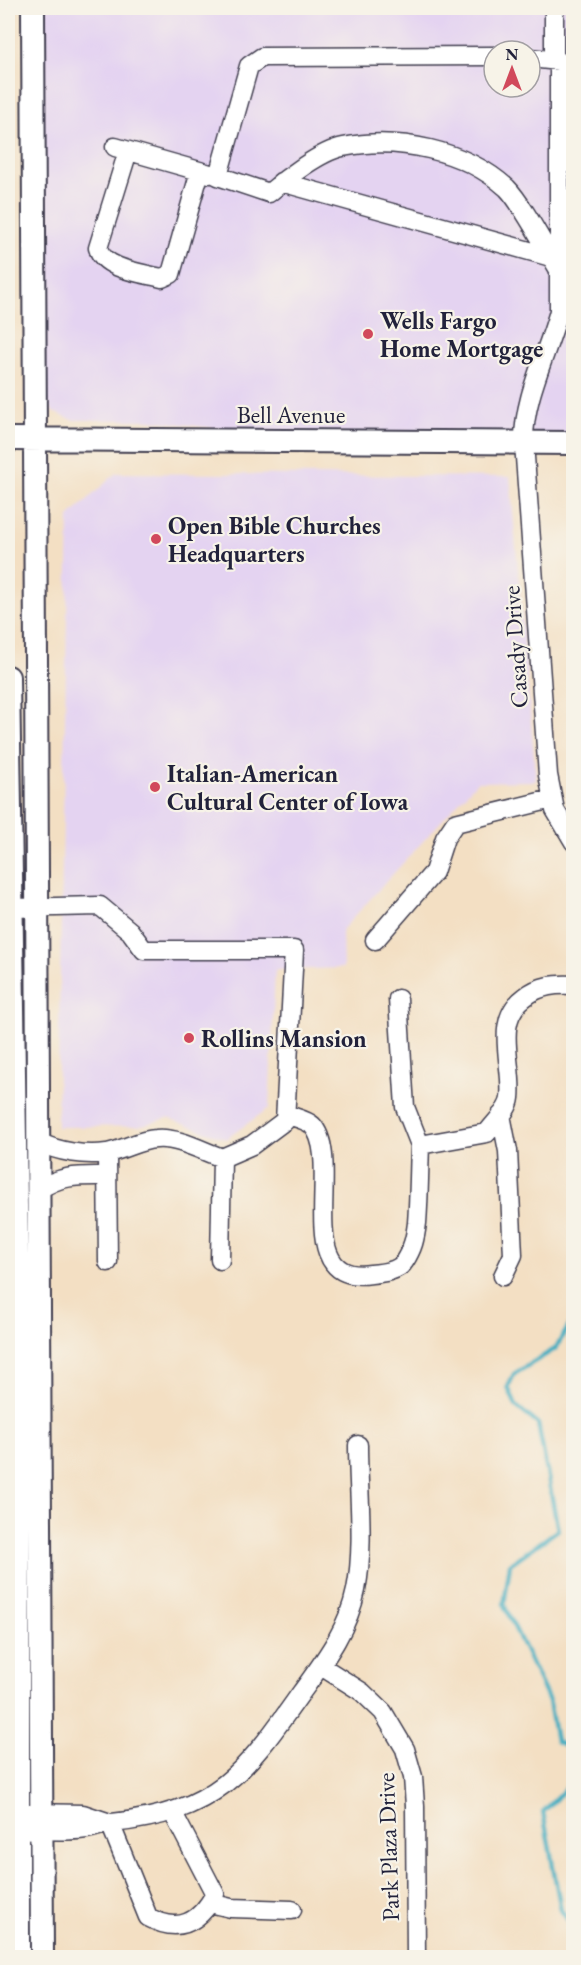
<svg xmlns="http://www.w3.org/2000/svg" width="581" height="1965" font-family="'EB Garamond',serif">
<style>
.built{fill:#e4d3f1;fill-rule:evenodd}
.lines{fill:none;stroke-linecap:round;stroke-linejoin:round}
.stream{stroke:#43aec1;stroke-width:4.5}
.minor-casing{stroke:#413e4f;stroke-width:21}
.major-casing{stroke:#413e4f;stroke-width:26}
.minor{stroke:#fff;stroke-width:18}
.major{stroke:#fff;stroke-width:22}
.poi-dot{fill:#d1495b;stroke:#f7f3e8;stroke-width:2}
.labels{text-anchor:middle;dominant-baseline:central;stroke-width:4.5;stroke-linejoin:round;paint-order:stroke}
.poi-label{font-size:24px;font-weight:bold;fill:#22223b;stroke:#f7f3e8;text-anchor:start}
.street-label{font-size:24px;fill:#22223b;stroke:#f7f3e8}
</style>
<rect width="100%" height="100%" fill="#f7f3e8"/>
<filter id="ink" filterUnits="userSpaceOnUse"><feTurbulence type="fractalNoise" baseFrequency=".0167" numOctaves="2"/><feDisplacementMap in="SourceGraphic" scale="12" xChannelSelector="R" yChannelSelector="G"/><feConvolveMatrix kernelMatrix="1 2 1 2 8 2 1 2 1" color-interpolation-filters="sRGB"/></filter>
<filter id="wash" filterUnits="userSpaceOnUse"><feTurbulence type="fractalNoise" baseFrequency=".008" numOctaves="4" result="noise"/><feDisplacementMap in="SourceGraphic" scale="24" xChannelSelector="R" yChannelSelector="G"/><feGaussianBlur stdDeviation="1.35" result="paint"/><feColorMatrix in="noise" values="0 0 0 0 0 0 0 0 0 0 0 0 0 0 0 0 0 1.4 0 .05"/><feComposite in="paint" operator="in"/></filter>
<g filter="url(#wash)">
<rect width="100%" height="100%" fill="#f3dfc3"/>
<!-- built -->
<path class="built" d="M33,8H573V443H464L219,429L150,420H73L53,412L43,395ZM494,51H530V87H494Z
M116,473L510,477L536,781L477,782L342,930L343,968L275,970L269,1108L226,1139L168,1118L139,1126L57,1127L69,517Z"/>
<g class="lines">
<!-- stream -->
<path class="stream" d="M574,1318L555,1349L514,1374L508,1387L516,1406L538,1424L558,1530L510,1564L504,1605L549,1701L556,1741L574,1750
M574,1780L543,1812L561,1910L574,1929"/>
</g>
</g>
<g filter="url(#ink)">
<g class="lines">
<!-- minor casing -->
<g class="minor-casing">
<path id="minor" d="M554,8V60
M494,56L262,57L249,66L218,176L269,193C286,178 321,151 343,147C398,136 465,150 507,188C522,203 546,249 559,270
M530,58L559,61V311C547,355 523,398 524,443L548,775L555,810L574,842
M115,147L210,174
M128,151L98,248C104,270 143,273 162,278L171,274L200,171
M281,182L551,257
M12,908L100,906L130,931L144,950H294L285,1121
M375,940L434,872L445,838L455,823L552,799
M398,999L405,1107L420,1145
M501,1115L508,1151L513,1255L503,1276
M39,1142C58,1152 85,1156 107,1153C124,1150 138,1140 156,1139C178,1137 202,1151 222,1158L252,1145L291,1116C297,1118 308,1121 312,1125C345,1159 289,1286 371,1274C381,1273 399,1271 404,1262C413,1248 415,1239 417,1223C419,1197 419,1171 420,1145L487,1133C494,1123 509,1110 510,1098C514,1064 492,1021 525,997C540,985 556,984 574,985
M107,1153L108,1262
M39,1190C61,1174 82,1176 107,1176
M220,1260L222,1158
M321,1666L362,1692L383,1712L405,1749L413,1777L415,1806L416,1958
M29,1813L83,1814L110,1823
M110,1823L148,1917C179,1934 199,1923 215,1894L173,1813
M18,1829C40,1830 64,1832 86,1829C95,1828 103,1824 112,1823C216,1812 244,1774 301,1693C324,1661 348,1630 356,1590C365,1544 358,1492 358,1445
M210,1903L231,1908L292,1910"/>
</g>
<!-- major casing -->
<g class="major-casing">
<path id="major" d="M33,8L42,1958
M8,439L574,443
M8,677L18,1339V1958"/>
</g>
<!-- minor -->
<use href="#minor" class="minor"/>
<!-- major -->
<use href="#major" class="major"/>
</g>
</g>
<!-- markers -->
<g class="poi-dot">
<circle cx="368" cy="334" r="6"/>
<circle cx="156" cy="539" r="6"/>
<circle cx="155" cy="787" r="6"/>
<circle cx="189" cy="1038" r="6"/>
</g>
<g class="labels">
<!-- poi labels -->
<g class="poi-label">
<text x="380" y="320">Wells Fargo<tspan x="380" dy="28">Home Mortgage</tspan></text>
<text x="168" y="525">Open Bible Churches<tspan x="168" dy="28">Headquarters</tspan></text>
<text x="167" y="773">Italian-American<tspan x="167" dy="28">Cultural Center of Iowa</tspan></text>
<text x="201" y="1038">Rollins Mansion</text>
</g>
<!-- street labels -->
<g class="street-label">
<text x="291" y="414">Bell Avenue</text>
<text transform="translate(515 647) rotate(-94)">Casady Drive</text>
<text transform="translate(388 1847) rotate(-92)">Park Plaza Drive</text>
</g>
</g>
<!-- margin -->
<rect width="581" height="1965" fill="none" stroke="#f7f3e8" stroke-width="30"/>
<!-- north arrow -->
<g transform="translate(512 69)"><circle r="28" fill="#f7f3e8" stroke="#a29fa3" stroke-width="1.5"/>
<path d="M0-4.5L10 22L0 15L-10 22Z" fill="#d1495b"/>
<text y="-9" font-size="16" font-weight="bold" text-anchor="middle" fill="#22223b">N</text>
</g>
</svg>
